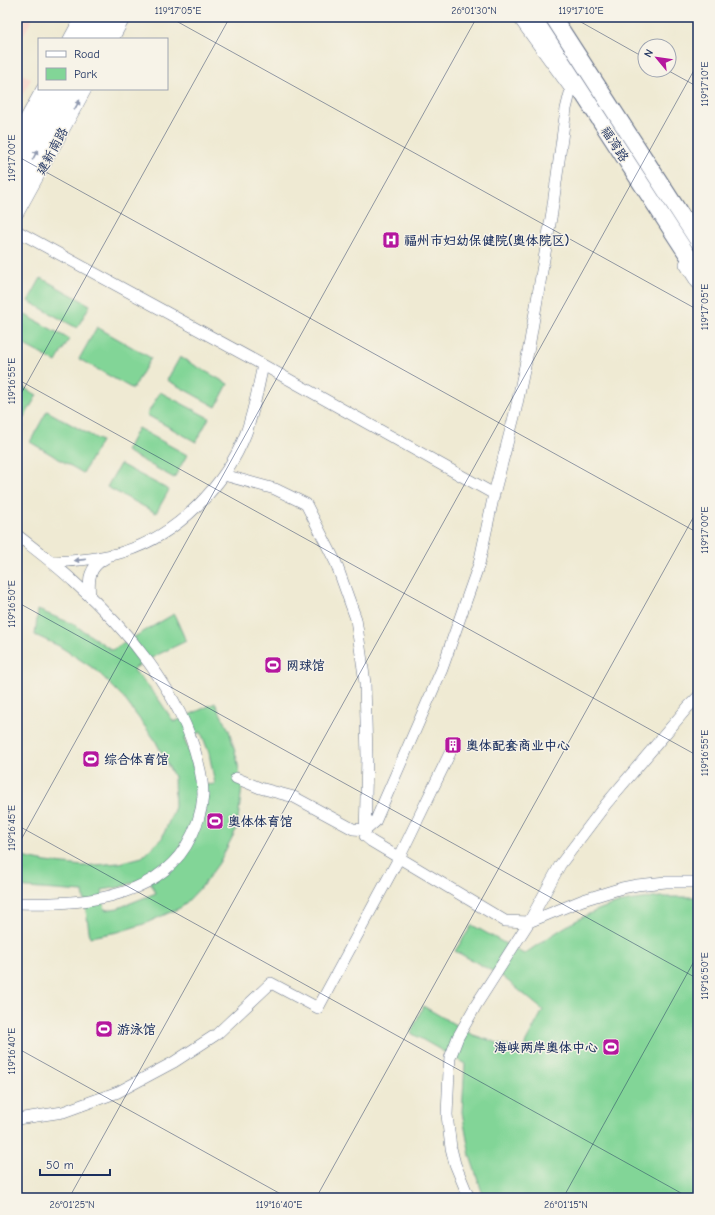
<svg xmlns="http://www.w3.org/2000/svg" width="715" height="1215" font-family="'Comic Neue','LXGW WenKai TC',sans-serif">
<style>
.built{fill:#f7d1c7}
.green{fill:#82d597;stroke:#4e827a;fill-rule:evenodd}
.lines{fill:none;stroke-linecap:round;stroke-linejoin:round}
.minor-casing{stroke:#657087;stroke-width:12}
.major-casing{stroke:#657087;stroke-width:14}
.highway-casing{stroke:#657087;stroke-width:18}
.minor{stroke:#fff;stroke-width:11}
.major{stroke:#fff;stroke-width:13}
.highway{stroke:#fff;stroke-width:16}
.oneway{fill:#8d97ae}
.ticks{fill:none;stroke:#1b2f5e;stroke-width:1;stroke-opacity:0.45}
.labels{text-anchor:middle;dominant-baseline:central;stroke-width:3;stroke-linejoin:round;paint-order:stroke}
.street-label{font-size:13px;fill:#1b2f5e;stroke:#f7f3e8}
.poi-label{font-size:13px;font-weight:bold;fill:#1b2f5e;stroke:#f7f3e8;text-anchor:start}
.neatline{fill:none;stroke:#1b2f5e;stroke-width:1.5}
.ticks-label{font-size:10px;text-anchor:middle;fill:#1b2f5e}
</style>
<rect width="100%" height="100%" fill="#f7f3e8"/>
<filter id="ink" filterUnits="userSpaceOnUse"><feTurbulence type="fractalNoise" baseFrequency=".025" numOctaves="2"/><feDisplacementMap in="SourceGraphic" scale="8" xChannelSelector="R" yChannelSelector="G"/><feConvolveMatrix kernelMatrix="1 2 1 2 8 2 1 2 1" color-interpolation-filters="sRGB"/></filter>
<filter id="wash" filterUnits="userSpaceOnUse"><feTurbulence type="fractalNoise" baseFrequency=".012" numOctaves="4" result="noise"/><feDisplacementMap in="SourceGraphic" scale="16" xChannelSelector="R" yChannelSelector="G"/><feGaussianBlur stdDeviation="0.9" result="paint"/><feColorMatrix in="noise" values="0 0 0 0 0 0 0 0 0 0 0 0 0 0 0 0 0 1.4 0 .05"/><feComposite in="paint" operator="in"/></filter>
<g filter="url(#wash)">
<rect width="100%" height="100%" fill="#efead3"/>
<!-- built -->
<path class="built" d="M17,17H33L17,48Z
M17,71L31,79L17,104Z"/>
<!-- green -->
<path class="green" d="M41,278L90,305L77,328L28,301Z
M20,312L69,339L56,362L17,341V318Z
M97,327L151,358L133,389L79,359Z
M180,357L228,384L216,407L167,380Z
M17,384L37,395L24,418L17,414Z
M160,392L209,418L196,442L147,415Z
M47,411L101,441L83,473L30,442Z
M138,428L187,455L174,478L126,451Z
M120,464L169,490L156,513L107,487Z
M38,610L73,624L112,650L174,614L186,641L157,655L133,669L157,697L174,722L215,703L229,730L237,759L242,787L237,828L219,863L203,885L182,907L144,924L118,932L90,937L83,892L27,888L17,886V856L46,862L83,866L119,863L142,857L162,838L175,807L174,777L155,740L123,697L96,670L59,646L35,635ZM201,732L209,753L215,784L197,786C196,768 191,755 184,739ZM147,877L156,893L118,908L105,910L102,890L121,887Z
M660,897H698V1198H484L470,1156L462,1112L465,1064L411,1033L423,1006L473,1035L523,1051L526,1042L543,1010L503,977L455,951L472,925L524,954C555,933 587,910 623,902C635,899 648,899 660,897Z"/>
</g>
<g filter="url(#ink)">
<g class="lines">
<!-- minor casing -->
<g class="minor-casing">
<path id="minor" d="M17,231L263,365L494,494
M224,475L275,489L306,504L336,563L356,619L365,683L367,757L365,836L371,841L505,921L529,922L583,900L622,888L637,885L666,882H698
M17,535C36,550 55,564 73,581C126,628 181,692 198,762C201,773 203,784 203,795C202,813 195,831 186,846C152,901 75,905 17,903
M51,562C75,561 100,559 123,552C178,535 226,485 246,433C254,411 258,388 263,365
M90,597C88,578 89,567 106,558
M236,778L260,788L294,797L353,829L366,830L375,822L442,669L479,564L494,494L515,413L529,347L552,212L566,109L571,89
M17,1119L63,1112L118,1092L174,1062L217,1034L271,983L318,1008L399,858L450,753
M469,1198L455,1164L451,1148L447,1115L449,1071L450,1058L458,1037L476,1005L529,922L560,865L606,804L688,707L698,697"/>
</g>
<!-- major casing -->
<g class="major-casing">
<path id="major" d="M519,17L570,87
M70,39L82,17
M112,39L124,17
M17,136L43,89
M17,213L85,89
M686,264L698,283"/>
</g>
<!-- highway casing -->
<g class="highway-casing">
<path id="highway" d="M533,17L698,271
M553,17L698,241
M85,39L96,17
M98,39L110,17
M17,164L58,89
M17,190L71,89"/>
</g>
<!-- minor -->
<use href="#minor" class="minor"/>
<!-- major -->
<use href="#major" class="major"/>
<!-- highway -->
<use href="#highway" class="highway"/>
</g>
<!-- one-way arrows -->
<defs><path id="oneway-solid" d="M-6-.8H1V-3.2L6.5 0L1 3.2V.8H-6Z"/></defs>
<g class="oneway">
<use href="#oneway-solid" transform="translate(77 105) rotate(-61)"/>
<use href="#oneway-solid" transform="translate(35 155) rotate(-62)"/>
<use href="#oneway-solid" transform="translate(80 560) rotate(174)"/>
</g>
</g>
<!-- ticks -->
<path class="ticks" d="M169,17L698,310M572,17L645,58M667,70L698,87M17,156L698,533M17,379L698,756M17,401L230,17M17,602L698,979M17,825L690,1198M17,847L477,17M17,1048L288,1198M69,1198L698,63M316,1198L698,509M563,1198L698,954"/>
<!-- icons -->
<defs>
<g id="hospital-square" transform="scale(0.9)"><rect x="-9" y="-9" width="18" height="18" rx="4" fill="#b5179e" stroke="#f7f3e8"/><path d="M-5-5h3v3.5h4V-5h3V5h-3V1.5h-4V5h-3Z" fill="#fff"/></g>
<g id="stadium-square" transform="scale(0.9)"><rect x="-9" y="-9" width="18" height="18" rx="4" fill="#b5179e" stroke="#f7f3e8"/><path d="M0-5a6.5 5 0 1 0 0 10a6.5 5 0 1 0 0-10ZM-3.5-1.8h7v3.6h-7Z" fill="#fff"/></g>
<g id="building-square" transform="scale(0.9)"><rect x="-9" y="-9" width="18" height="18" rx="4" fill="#b5179e" stroke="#f7f3e8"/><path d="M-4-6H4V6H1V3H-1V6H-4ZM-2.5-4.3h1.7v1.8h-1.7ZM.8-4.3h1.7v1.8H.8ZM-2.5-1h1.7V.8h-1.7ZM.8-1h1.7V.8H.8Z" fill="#fff"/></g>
</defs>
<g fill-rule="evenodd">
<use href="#hospital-square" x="391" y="240"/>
<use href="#stadium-square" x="273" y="665"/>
<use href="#building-square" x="453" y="745"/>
<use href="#stadium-square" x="91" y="759"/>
<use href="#stadium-square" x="215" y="821"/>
<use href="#stadium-square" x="104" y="1029"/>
<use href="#stadium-square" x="611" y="1047"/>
</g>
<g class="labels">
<!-- street labels -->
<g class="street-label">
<text transform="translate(615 144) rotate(57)">福湾路</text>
<text transform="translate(52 151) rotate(-62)">建新南路</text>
</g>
<!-- poi labels -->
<g class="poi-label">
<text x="404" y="240">福州市妇幼保健院(奥体院区)</text>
<text x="286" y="665">网球馆</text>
<text x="466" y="745">奥体配套商业中心</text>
<text x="104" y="759">综合体育馆</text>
<text x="228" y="821">奥体体育馆</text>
<text x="117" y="1029">游泳馆</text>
<text x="598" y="1047" text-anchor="end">海峡两岸奥体中心</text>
</g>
</g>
<!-- margin -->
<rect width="715" height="1215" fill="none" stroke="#f7f3e8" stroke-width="44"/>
<!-- legend -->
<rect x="38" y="38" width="130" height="52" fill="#f7f3e8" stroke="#9fa5b1"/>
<rect x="46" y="51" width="20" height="6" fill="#ffffff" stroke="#9fa5b1"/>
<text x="74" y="58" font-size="12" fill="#1b2f5e">Road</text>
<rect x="46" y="68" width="20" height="12" fill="#82d597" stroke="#9fa5b1"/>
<text x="74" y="78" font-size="12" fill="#1b2f5e">Park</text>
<!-- north arrow -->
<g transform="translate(657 58) rotate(299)"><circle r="19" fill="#f7f3e8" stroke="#9fa5b1"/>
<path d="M0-3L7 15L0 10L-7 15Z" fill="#b5179e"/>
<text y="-6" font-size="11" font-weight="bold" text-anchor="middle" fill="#1b2f5e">N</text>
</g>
<!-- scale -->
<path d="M40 1169v6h70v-6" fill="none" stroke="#1b2f5e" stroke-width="2"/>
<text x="46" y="1169" font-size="12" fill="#1b2f5e" stroke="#f7f3e8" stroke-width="3" paint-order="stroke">50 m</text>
<rect x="22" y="22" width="671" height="1171" class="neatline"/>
<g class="ticks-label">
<text x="178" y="14">119°17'05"E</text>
<text x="474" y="14">26°01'30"N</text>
<text x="581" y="14">119°17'10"E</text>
<text transform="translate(704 84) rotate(-90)" y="4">119°17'10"E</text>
<text transform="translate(11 158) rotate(-90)" y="4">119°17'00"E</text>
<text transform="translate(704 307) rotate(-90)" y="4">119°17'05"E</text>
<text transform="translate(11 381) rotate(-90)" y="4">119°16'55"E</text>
<text transform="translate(704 530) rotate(-90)" y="4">119°17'00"E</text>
<text transform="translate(11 604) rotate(-90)" y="4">119°16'50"E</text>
<text transform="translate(704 753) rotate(-90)" y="4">119°16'55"E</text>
<text transform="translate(11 828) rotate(-90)" y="4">119°16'45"E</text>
<text transform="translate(704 976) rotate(-90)" y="4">119°16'50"E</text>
<text transform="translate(11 1051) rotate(-90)" y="4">119°16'40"E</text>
<text x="72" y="1208">26°01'25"N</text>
<text x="279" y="1208">119°16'40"E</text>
<text x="566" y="1208">26°01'15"N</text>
</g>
</svg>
